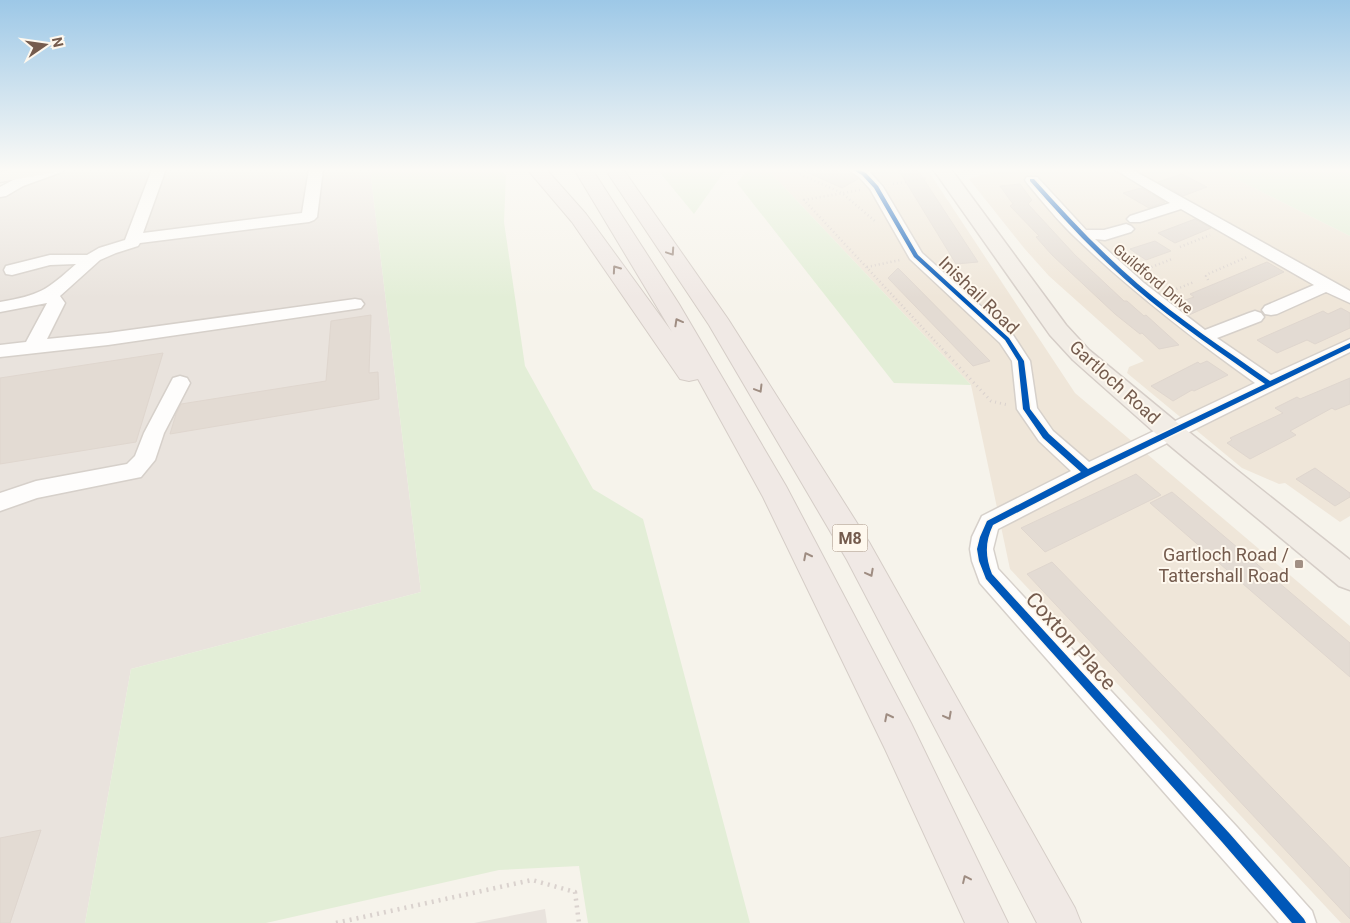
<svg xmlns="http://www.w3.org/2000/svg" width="1350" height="923" font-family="Roboto,sans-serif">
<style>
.residential{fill:#efe6d9}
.industrial{fill:#e9e3dd}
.green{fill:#e3eed7}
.building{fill:#e3dbd3;stroke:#dfd6ce}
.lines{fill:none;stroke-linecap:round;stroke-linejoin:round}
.minor-casing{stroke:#d6d0ca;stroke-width:3}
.major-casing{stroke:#d5cdc7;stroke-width:3}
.highway-casing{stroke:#d5cdc7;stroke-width:2}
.path-far2{stroke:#dad2ce;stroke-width:2.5;stroke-dasharray:1 3;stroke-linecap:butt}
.path-far1{stroke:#dad2ce;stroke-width:3;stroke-dasharray:1 4;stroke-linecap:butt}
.path{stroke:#dad2ce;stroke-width:4.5;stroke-dasharray:2 5;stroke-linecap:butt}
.minor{fill:#fefdfc;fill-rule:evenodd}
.major{fill:#f2ede6;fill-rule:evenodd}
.highway{fill:#f0e9e5;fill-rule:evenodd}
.cycleway-casing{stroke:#fef8ee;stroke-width:3}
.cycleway{fill:#0057b8;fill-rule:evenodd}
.oneway{stroke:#9f8d82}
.poi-dot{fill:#a29084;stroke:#fef8ee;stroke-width:2}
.labels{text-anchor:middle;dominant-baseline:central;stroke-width:4;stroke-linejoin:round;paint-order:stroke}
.far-street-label{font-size:15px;fill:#745b4d;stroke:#fef8ee}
.shield{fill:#fef8ee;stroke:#9d8a7d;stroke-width:1}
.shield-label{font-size:16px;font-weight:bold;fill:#745b4d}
.street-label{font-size:18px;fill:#745b4d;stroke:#fef8ee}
.poi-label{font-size:18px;fill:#745b4d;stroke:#fef8ee;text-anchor:end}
.near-street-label{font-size:21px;fill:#745b4d;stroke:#fef8ee}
</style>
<rect width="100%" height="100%" fill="#f6f3eb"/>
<!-- residential -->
<path class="residential" d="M767,169H927L1075,393L1350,626V923H1341L1010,569L971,385Z
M1025,169H1216L1350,236V516L1340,522L1285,483L1279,484L1242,468L1127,373L1129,367L1144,361L1049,276L1024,248L969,179L985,174Z"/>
<!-- industrial -->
<path class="industrial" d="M79,169H370L421,592L131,669L85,923H0V186Z
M545,909L547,923H474Z"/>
<!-- green -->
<path class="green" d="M370,169H499L506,175L504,222L525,366L593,489L643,519L750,923H588L579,866L499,870L266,923H85L131,669L421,592Z
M657,169H726L694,214Z
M748,169H767L971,385L894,383L737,183Z
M1216,169H1350V236Z"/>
<!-- building -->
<path class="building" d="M800,169H845L858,179L842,188Z
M898,169H917L978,262L956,264Z
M1182,174L1207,187L1183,196L1158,182Z
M1020,184L1032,200L1028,204L1075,255L1124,301H1127L1144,316L1146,315L1179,345L1159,349L1142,333L1140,334L1115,314L1052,255L1036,237L1039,236L1010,206L1013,204L1000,186Z
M1141,188L1165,202L1149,208L1123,193Z
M1195,219L1211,228L1175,243L1158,233Z
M1155,241L1171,251L1146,260L1130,249Z
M1267,262L1284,272L1189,315L1174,304L1194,297L1190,294Z
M898,268L990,361L973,366L888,278Z
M1341,308L1350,313V328L1315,344L1307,340L1277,353L1257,340L1323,311L1328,314Z
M371,315L369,373L378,372L379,399L170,434L176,414L181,404L326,381L331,321Z
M163,353L136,442L0,464V378Z
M1207,361L1228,375L1194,391L1192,390L1173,401L1151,386L1198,362L1200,364Z
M1350,378V404L1335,410L1332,408L1290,431L1296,435L1250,459L1227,443L1232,440L1230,438L1283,413L1275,408L1297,397L1300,399Z
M1315,468L1350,493V497L1335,506L1296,479Z
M1136,474L1161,495L1045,552L1021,528Z
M1172,492L1350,643V677L1150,503Z
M1052,562L1350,868V919L1027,574Z
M41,830L10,923H0V838Z"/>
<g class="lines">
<!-- minor casing -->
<g class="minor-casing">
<path id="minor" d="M44,169H64L62,172L23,186L6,196L0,197V187L13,180Z
M152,169H166L143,233L302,213L309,169H323L317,217L314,220L309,222L140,243L138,246L116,253L100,260L60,296L65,303L47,339L108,333L355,299L361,300L364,304L361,308L355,309L108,345L0,357V345L26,342L47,303L0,312V302C40,295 46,291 76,264L50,265L12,275L6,274L4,270L6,266L50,255H87L99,248L125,240Z
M847,169H865L869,171L883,187L922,253L1013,335L1030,361L1037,408L1053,431L1089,462L1255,383C1192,338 1131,291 1075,237C1058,221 1042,201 1027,183L1025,180L1027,177H1037L1086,230H1104L1126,224L1131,226L1134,229L1131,232L1105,240L1095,239L1144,283L1205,330L1249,313L1255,311L1261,313L1264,317L1261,321L1217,338L1271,375L1350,339V352L1095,479L998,529L993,549L998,569L1237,827L1312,911L1316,923H1279L980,583L972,561L970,549L972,537L982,516L1071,471L1039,441L1017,409L1012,361L1000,343L910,259L870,189L859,177Z
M1114,169H1131L1350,291V303L1326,292L1277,314L1271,315L1265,314L1262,310L1265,306L1314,285L1181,209L1140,222H1130L1127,219L1130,216L1170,203Z
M180,376L187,378L190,383L164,433L155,460L141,477L37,498L0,511V493L36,481L127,464L135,456L144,433L173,378Z"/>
</g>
<!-- major casing -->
<g class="major-casing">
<path id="major" d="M16,169H55L52,173L46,174L0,182V172Z
M933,169H951L1066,325L1089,350L1180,425L1350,560V590L1339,586L1162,439L1073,360L1050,335Z"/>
</g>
<!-- highway casing -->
<g class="highway-casing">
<path id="highway" d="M527,169H546L586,214L672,332L574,169H592L679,304L786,486L911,723L1008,923H965L885,749L763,497L698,379L689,381L680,379L572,222Z
M605,169H623L728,319L869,542L1075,908L1081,923H1037L847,560L709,325Z"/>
</g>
<!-- path-far2 -->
<path class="path-far2" d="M789,169L842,193L876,222
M964,171L973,169
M893,184L928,178
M860,190L804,200L947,354
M1180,247L1210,235
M867,267L900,260
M1144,270L1172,259
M1208,280L1206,276L1208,274L1247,257
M1169,292L1194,282"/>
<!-- path-far1 -->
<path class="path-far1" d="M946,353L991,401L1008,405"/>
<!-- path -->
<path class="path" d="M336,923L532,880L575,892L579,923"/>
<!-- minor -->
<use href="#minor" class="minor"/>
<!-- major -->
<use href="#major" class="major"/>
<!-- highway -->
<use href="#highway" class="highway"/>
<!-- cycleway casing -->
<g class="cycleway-casing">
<path id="cycleway" d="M852,169H858L866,173L878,186L918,255L1009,338L1024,361L1030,409L1049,434L1088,469L1265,384C1221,353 1176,323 1135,288C1097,255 1063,219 1030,181V179H1034C1067,216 1101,252 1138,284C1180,320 1226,350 1270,381L1350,343V348L1090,475L993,525C985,542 985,556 992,574L1230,834L1304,919L1306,923H1292L1222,842L986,579L979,561L977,549L980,537L987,521L1081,472L1043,438L1023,409L1018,361L1005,340L914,257L874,188L862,175Z"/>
</g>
<!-- cycleway -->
<use href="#cycleway" class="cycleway"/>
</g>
<!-- one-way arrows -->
<defs><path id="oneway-chevron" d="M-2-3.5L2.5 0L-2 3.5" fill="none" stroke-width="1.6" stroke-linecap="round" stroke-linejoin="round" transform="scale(1.25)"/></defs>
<g class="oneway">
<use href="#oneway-chevron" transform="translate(671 252) rotate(56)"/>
<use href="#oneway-chevron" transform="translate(616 269) rotate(-125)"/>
<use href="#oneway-chevron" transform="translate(678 322) rotate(-119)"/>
<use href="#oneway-chevron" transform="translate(759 389) rotate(59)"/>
<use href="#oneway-chevron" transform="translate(807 556) rotate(-117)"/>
<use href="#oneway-chevron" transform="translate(870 573) rotate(62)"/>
<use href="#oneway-chevron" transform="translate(948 716) rotate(62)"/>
<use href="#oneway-chevron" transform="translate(888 717) rotate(-117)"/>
<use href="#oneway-chevron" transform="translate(966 879) rotate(-115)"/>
</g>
<!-- sky -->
<linearGradient id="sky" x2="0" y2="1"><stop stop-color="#9dc8e7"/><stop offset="0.57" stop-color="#fbfaf6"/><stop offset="1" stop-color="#fbfaf6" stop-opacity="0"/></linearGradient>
<rect width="1350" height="298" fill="url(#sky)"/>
<!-- markers -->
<rect class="poi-dot" x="1294" y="559" width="10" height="10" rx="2.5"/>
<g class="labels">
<!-- far-street labels -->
<g class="far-street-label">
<text transform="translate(1153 279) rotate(40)">Guildford Drive</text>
</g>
<!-- shield labels -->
<rect class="shield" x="832.5" y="524.5" width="35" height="27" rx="4"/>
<g class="shield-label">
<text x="850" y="538">M8</text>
</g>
<!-- street labels -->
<g class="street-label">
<text transform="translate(979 295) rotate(44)">Inishail Road</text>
<text transform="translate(1115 382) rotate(42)">Gartloch Road</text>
</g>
<!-- poi labels -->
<g class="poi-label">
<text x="1289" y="554">Gartloch Road /<tspan x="1289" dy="21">Tattershall Road</tspan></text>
</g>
<!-- near-street labels -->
<g class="near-street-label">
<text transform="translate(1071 641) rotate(48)">Coxton Place</text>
</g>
</g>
<!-- north arrow -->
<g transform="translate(45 45) rotate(77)" stroke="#fef8ee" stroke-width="4" paint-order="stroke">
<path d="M0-4L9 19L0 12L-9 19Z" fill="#745b4d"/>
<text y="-8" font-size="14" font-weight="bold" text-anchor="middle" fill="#745b4d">N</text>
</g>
</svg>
